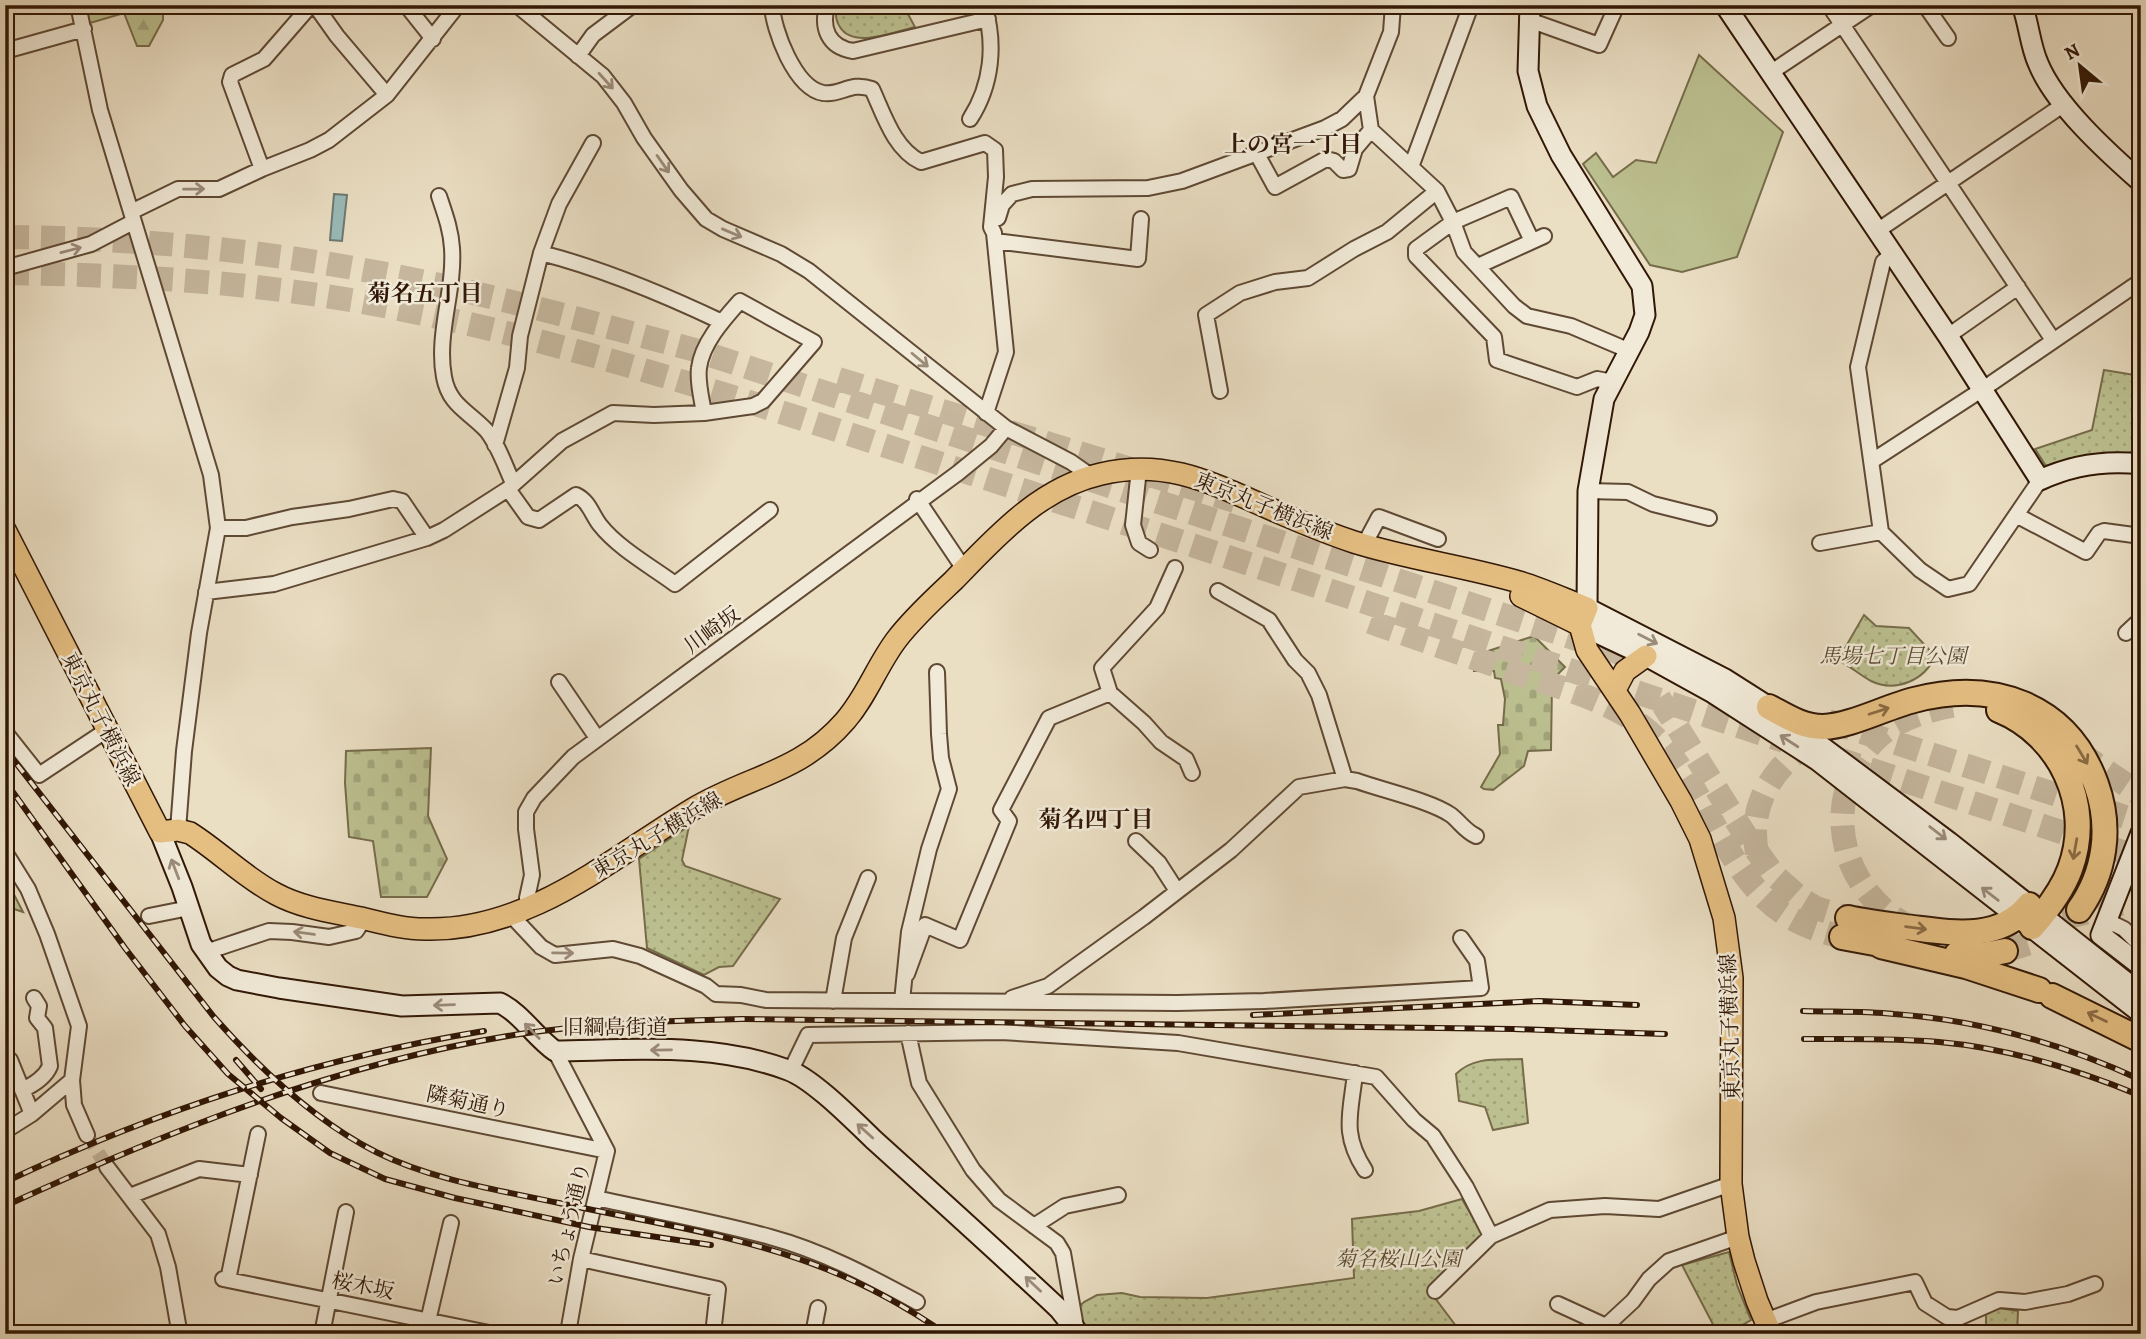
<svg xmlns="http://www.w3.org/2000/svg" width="2146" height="1339" font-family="Alegreya,'Noto Serif JP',serif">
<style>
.grass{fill:#bcc090;stroke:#766c4a;stroke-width:2}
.forest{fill:url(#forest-firs);stroke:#766c4a;stroke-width:2}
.cemetery{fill:url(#cemetery-stones);stroke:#766c4a;stroke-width:2}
.park{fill:url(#park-dots);stroke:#766c4a;stroke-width:2}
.water{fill:#99bbb9;stroke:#6f7971;stroke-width:2}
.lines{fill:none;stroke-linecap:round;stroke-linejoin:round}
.street-tunnel{stroke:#c5b69d;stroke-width:14;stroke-dasharray:14 7;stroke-linecap:butt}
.highway-tunnel{stroke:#c5b69d;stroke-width:24;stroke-dasharray:24 12;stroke-linecap:butt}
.street-casing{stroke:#5f4934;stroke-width:18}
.secondary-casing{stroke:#311705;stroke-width:23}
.primary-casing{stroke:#311705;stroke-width:24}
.highway-casing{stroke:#311705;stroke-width:28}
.street{stroke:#f1ead8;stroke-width:14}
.secondary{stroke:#f1ead8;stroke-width:19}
.primary{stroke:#e5bf82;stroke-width:21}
.highway{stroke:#e5bf82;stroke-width:24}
.rail-casing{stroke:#311705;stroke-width:6}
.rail{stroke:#f1ead8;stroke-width:3.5;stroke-dasharray:10;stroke-linecap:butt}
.oneway{stroke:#9b8b79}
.oneway2{stroke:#8b6b44}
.labels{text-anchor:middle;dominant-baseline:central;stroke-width:5;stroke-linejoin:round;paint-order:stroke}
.street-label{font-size:21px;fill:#311705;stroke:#f1ead8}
.park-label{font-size:21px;font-style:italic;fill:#5b4a2f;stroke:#f1ead8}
.neighbourhood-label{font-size:23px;font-weight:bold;fill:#311705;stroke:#f1ead8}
</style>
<defs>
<pattern id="forest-firs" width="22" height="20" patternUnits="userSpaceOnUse" patternTransform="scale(1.75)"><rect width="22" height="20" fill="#bcc090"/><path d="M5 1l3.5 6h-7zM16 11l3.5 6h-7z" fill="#a2a47b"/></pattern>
<pattern id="cemetery-stones" width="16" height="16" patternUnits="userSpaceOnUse" patternTransform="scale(1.75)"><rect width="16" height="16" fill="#bcc090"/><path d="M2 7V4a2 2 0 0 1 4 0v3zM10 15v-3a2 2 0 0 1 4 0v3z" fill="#a2a47b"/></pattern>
<pattern id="park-dots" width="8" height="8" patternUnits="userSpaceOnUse" patternTransform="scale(1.75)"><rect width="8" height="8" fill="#bcc090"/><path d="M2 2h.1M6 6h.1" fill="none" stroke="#a2a47b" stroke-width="1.8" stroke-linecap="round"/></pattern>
</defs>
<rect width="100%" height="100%" fill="#eadec3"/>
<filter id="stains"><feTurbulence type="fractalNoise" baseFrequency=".00286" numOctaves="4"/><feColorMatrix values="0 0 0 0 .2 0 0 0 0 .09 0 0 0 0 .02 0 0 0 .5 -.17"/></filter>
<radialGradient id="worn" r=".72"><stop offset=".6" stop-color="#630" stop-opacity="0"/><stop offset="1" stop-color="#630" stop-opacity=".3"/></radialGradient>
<!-- grass -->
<path class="grass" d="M1699,55L1783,132L1737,257L1682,272L1650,265L1583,164L1596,153L1613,177L1636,160L1656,163Z"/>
<!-- forest -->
<path class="forest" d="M85,5H163V20L149,46H137L124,13L90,23Z"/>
<!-- cemetery -->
<path class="cemetery" d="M1534,636L1565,667L1555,677L1556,682L1552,684L1551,750L1528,751L1524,766L1493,790L1484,789L1481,787L1500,754L1498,725H1503L1505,699L1501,679L1495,678L1494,671H1474V657L1485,655V652Z
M431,748L428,816L447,859L427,897H381L373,841L349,837L345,783L346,751Z"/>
<!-- park -->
<path class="park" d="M837,5H903L915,27C894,32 853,49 840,27C835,20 835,13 837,5Z
M2104,370L2141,376V456H2089L2046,466L2035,449L2092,430Z
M1864,615L1876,626L1909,628L1935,656C1925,680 1896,693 1871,681C1860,675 1850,666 1838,660Z
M689,826L682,860L685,866L780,899L733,966L719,967L704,975L647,948L639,859Z
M5,877L23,912L5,906Z
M1522,1059L1528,1123L1493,1130L1485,1107L1459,1101L1456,1074C1474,1056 1498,1060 1522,1059Z
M1462,1199L1483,1235L1429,1290L1462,1334H1088L1075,1310L1084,1302L1097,1295L1122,1293L1140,1297L1207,1298L1354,1278L1352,1219L1419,1211Z
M1729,1252L1737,1285L1751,1320L1739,1327L1741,1334H1718L1682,1265Z
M1999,1308L2018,1311L2017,1334H1986V1313Z"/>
<!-- water -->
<path class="water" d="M334,194L347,195L342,241L330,240Z"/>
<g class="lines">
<!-- street-tunnel -->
<path class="street-tunnel" d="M87,1135L107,1167"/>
<!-- highway-tunnel -->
<path class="highway-tunnel" d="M5,237C135,238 263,250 391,275C493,295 594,323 695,350L1644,661
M5,273C132,275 259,282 384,306C588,345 785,414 982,477C1250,563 1517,653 1784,741
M838,379L1235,501
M1370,622C1422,640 1474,658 1526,676C1565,689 1610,701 1643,727C1705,775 1719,869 1783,913C1801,925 1821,932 1842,937
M1659,698L1744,833L1774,875L1801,899L1816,908L1848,918
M1828,721L2141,822
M2077,751L2141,795
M1835,758L2141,858
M1757,853C1747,803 1776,762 1817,739
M2028,927L2141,899
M1914,929C1841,895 1817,802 1874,741C1896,719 1927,710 1957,705
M2005,951L2042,939L2057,929"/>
<!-- street casing -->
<g class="street-casing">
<path id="street" d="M78,5L100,110L211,475L218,528L199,633L184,751L178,830
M315,5L337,36L387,95
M406,5L433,39
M517,5L603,76L624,103L644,138L681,190L706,219L723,229L781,254L809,271L1006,428L1071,462L1091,476
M772,5C773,30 795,88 823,93C841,96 850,81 872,89C884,115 894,149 921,162L985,143L995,150L996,177L991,227L994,233L1006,352L986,413
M827,5C821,28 828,47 853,51L988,19
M1829,5L2053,340
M1925,5L1948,38
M1529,20L1599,45L1617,5
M5,51L84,29
M578,56L593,35L633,5
M1770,73L1872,5
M1366,96L1371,130L1437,191L1453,222L1464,252L1514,306L1527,316L1571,326L1630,351
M970,119C992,85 996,44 984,5
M1257,154L1275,187L1326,159L1334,161L1343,170L1349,169L1355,149L1371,130
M1411,167L1471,5
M262,169L230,82L232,75L264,59L311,5
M439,196C445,214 451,230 452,248C455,291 436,334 444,377C449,405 468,411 486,430C498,444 505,466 513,483
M131,212L178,189H219L262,169L310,150L329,140L387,95L458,5
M998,218L1002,205L1012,194L1032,189L1148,188L1182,181L1325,128L1342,119L1366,96L1391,32L1393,5
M1877,231L2063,105
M995,241L1138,259L1141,219
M1532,241L1511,197L1453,222L1416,249V256L1494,337L1497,360L1577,387L1597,379L1613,382
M541,253C604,269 663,294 722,322
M1892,254L1883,262L1858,367L1881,532L1920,570L1948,589L1969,584L2040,480
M1478,266L1544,236
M5,268L91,244L133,222
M1948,336L2018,287
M1220,391L1206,315L1240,293L1275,282L1308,278L1354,249L1387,232L1437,191
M495,445L517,368L520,336L541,253L559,204L593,143
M1872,461L1983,389L2141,281
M1139,469L1133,525L1139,543L1150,550
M508,489L528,517L539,520L576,495C589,501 592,515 600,525C618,548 652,567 675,584L770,510
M1588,491L1628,492L1653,504L1709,518
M917,499L964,569
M2018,516L2086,552L2099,533L2104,531L2141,536
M218,528H246L292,517L349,509L393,499L402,501L427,538
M1820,543L1881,532
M1364,545L1379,517L1438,539
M1218,591L1269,620L1295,660L1308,673L1319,695L1345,779
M206,592L274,584L427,538L444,530L508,489L562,441L613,413L654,415L704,413L753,406L763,401L814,342L740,301C724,319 702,343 699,368C697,382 702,400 704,413
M2126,633L2141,619
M559,682L597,738
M1110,693L1144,723L1161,742L1186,759L1192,773
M5,732L39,775L107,730
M1136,841L1159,863L1177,891
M5,852L28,889L47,934L79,1026L72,1080L74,1105L87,1135
M531,908L527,898L532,875L526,829V812L534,798L573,757L958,473L991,446L1006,428
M511,915L541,947L555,955L613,949L640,956L706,986L716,994L741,995L766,1000L1177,1003L1264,1001L1481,988L1477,961L1461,938
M149,916L189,908
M2106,920L2124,929L2141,946
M206,952L269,931L292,932L329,937L356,931L364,919
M907,974L925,925L960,940L1009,821L1001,810L1049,718L1110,693L1102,668L1157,608L1175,568
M1012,998L1048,986L1144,917L1231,850L1299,787L1345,779L1357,781C1382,790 1431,801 1451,815C1460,822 1465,831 1476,836
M833,1001L844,938L868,878
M902,1001L909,932L929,849L949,789L941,758L939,734L937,672
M908,1033L919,1083L973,1170L999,1200L1057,1243L1063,1253L1076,1327
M555,1051L607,1151L581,1259L568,1333
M5,1060H10L32,1114
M791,1070L808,1035L1001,1032L1178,1043L1376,1077L1414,1120L1433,1136L1466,1187L1491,1236
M1355,1073C1351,1113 1341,1133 1365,1170
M22,1090C33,1085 45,1078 50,1066L45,1028L37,1018L39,1006L34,998
M321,1093L607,1151
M5,1131L32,1114L72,1080
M107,1167L158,1234L168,1267L178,1324L177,1334
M130,1196L199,1169L250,1175
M596,1198C653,1211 712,1221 770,1237C822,1251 869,1276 917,1302
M1034,1226L1065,1206L1118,1195
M581,1259L718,1289L713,1334
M223,1279L494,1334
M228,1280L258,1134
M1435,1291L1491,1236L1550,1210L1605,1206L1659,1209L1731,1184
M1558,1304L1606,1326L1633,1301L1649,1279L1669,1261L1738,1237
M428,1321L451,1223
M1765,1321L1816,1302L1915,1282L1925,1303L1947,1317L1958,1318L1999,1300L2025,1302L2068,1294L2095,1284
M322,1334L346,1212
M813,1334L818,1308"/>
</g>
<!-- secondary casing -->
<g class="secondary-casing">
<path id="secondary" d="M1530,5L1528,71L1537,106L1561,155L1642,286L1645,315L1639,332L1604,399L1588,491L1587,608L1725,679L1769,707L1949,842L2141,994
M1725,5L1948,336L2040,480C2072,465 2105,460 2141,464
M2022,5C2029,24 2030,45 2038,63C2055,105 2107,152 2141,182
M1580,625L1646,656L1713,693L1817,760L2141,1013
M160,832L182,887L201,944L218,968L228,976L237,980L279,988L402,1006L500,1003C522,1014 535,1037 555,1051C633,1050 713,1042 788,1070C813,1079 853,1120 874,1140C936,1196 998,1252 1059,1309L1079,1334
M2141,833L2101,935L2141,966"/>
</g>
<!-- primary casing -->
<g class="primary-casing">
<path id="primary" d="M5,530L160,832L178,830L190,833C220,852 245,878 276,894C302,908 333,912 361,918C382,923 403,929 425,929C528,932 610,859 693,809C748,776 800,773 845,721C867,696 877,665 897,639C913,618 934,599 953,581C996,537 1039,488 1101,474C1164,459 1208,481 1264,506C1293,519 1324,532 1354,542C1408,559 1464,566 1519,582C1542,589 1564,599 1587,608L1580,625L1587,650L1630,714L1681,801L1700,839L1724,918L1732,978L1731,1184L1738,1237L1744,1261L1757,1301L1771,1334
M1521,596L1580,625
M1615,690L1625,671L1646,656"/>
</g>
<!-- highway casing -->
<g class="highway-casing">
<path id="highway" d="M1769,707C1786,716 1802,727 1823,727C1851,726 1886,707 1914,700C1993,679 2067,704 2096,784C2112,828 2105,873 2079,910
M1999,710C2060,735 2094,805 2070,869C2062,891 2047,910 2032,927
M1848,918C1870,923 1891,925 1913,928C1953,933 2000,941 2029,905
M1842,937L1896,947
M1881,946L1966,966L2039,990
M1957,954L1985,955L2005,951
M2052,996L2141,1040"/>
</g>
<!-- street -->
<use href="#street" class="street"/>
<!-- secondary -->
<use href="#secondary" class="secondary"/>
<!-- primary -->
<use href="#primary" class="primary"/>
<!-- highway -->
<use href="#highway" class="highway"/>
<!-- rail casing -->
<g class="rail-casing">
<path id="rail" d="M5,749L214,1017C259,1068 315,1121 376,1152C432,1180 498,1190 559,1203C647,1222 741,1235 826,1269C869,1286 908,1308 946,1334
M5,781L125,948L185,1026L228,1074L281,1118L330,1153L385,1179L455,1198L589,1227L711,1245
M1803,1011C1834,1012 1864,1011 1894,1014C1980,1020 2063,1044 2141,1080
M1253,1015L1539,1001L1637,1005
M1804,1039C1849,1039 1894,1038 1939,1042C2008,1048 2076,1069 2141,1096
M236,1060L261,1089
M5,1182C160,1109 315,1059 484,1031
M5,1206C170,1130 340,1062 520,1034C593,1023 668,1021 742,1019L1513,1029L1665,1034"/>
</g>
<!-- rail -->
<use href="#rail" class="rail"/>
</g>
<!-- one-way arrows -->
<defs><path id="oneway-shaft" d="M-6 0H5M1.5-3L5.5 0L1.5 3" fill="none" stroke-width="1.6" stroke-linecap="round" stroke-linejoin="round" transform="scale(1.75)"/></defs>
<g class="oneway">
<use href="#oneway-shaft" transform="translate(606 81) rotate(48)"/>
<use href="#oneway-shaft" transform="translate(663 164) rotate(55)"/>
<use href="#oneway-shaft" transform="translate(194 189) rotate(-1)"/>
<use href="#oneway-shaft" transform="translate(732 233) rotate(23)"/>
<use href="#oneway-shaft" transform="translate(71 250) rotate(-15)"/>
<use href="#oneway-shaft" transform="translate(920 360) rotate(40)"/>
<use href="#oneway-shaft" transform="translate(1648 639) rotate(27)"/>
<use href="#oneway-shaft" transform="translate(1789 741) rotate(-147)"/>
<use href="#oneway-shaft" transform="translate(1938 833) rotate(38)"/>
<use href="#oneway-shaft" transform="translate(175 869) rotate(-111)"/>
<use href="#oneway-shaft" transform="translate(1990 894) rotate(-142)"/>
<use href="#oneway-shaft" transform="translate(304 933) rotate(-172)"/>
<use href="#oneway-shaft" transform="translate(563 953) rotate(1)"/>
<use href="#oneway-shaft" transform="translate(444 1005) rotate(178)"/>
<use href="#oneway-shaft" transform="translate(532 1031) rotate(-134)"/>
<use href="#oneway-shaft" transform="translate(661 1050) rotate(179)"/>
<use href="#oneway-shaft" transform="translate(865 1131) rotate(-138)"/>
<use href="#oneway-shaft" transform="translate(1033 1284) rotate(-137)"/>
</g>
<g class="oneway2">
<use href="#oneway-shaft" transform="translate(1879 711) rotate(-18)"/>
<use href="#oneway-shaft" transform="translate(2082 755) rotate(59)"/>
<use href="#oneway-shaft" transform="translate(2075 849) rotate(100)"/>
<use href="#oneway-shaft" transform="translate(1916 928) rotate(7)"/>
<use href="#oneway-shaft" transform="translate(2097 1017) rotate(-154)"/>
</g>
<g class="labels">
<!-- street labels -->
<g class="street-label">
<text transform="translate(1264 506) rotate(22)">東京丸子横浜線</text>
<text transform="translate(712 630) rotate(-36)">川崎坂</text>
<text transform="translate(101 719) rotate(63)">東京丸子横浜線</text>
<text transform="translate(657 835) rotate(-31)">東京丸子横浜線</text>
<text x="615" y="1027">旧綱島街道</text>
<text transform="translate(1730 1027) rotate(-92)">東京丸子横浜線</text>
<text transform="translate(468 1102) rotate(12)">隣菊通り</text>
<text transform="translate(569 1224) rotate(-77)">いちょう通り</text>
<text transform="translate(363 1286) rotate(11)">桜木坂</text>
</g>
<!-- park labels -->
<g class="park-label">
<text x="1893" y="656">馬場七丁目公園</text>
<text x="1398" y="1259">菊名桜山公園</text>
</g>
<!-- neighbourhood labels -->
<g class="neighbourhood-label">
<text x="1293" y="144">上の宮一丁目</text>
<text x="425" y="293">菊名五丁目</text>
<text x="1096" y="819">菊名四丁目</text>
</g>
</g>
<!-- margin -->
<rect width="2146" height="1339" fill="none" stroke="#eadec3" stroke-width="28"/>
<rect x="7" y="7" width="2132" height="1325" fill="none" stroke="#311705" stroke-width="3.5"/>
<rect x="14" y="14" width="2118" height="1311" fill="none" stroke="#311705" stroke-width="2"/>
<!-- north arrow -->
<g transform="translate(2080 66) rotate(331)" stroke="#f1ead8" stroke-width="5" paint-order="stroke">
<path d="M0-5L12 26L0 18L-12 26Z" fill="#311705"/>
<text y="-10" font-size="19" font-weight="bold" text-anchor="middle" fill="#311705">N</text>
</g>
<rect width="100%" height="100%" filter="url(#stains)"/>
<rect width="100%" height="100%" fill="url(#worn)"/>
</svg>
